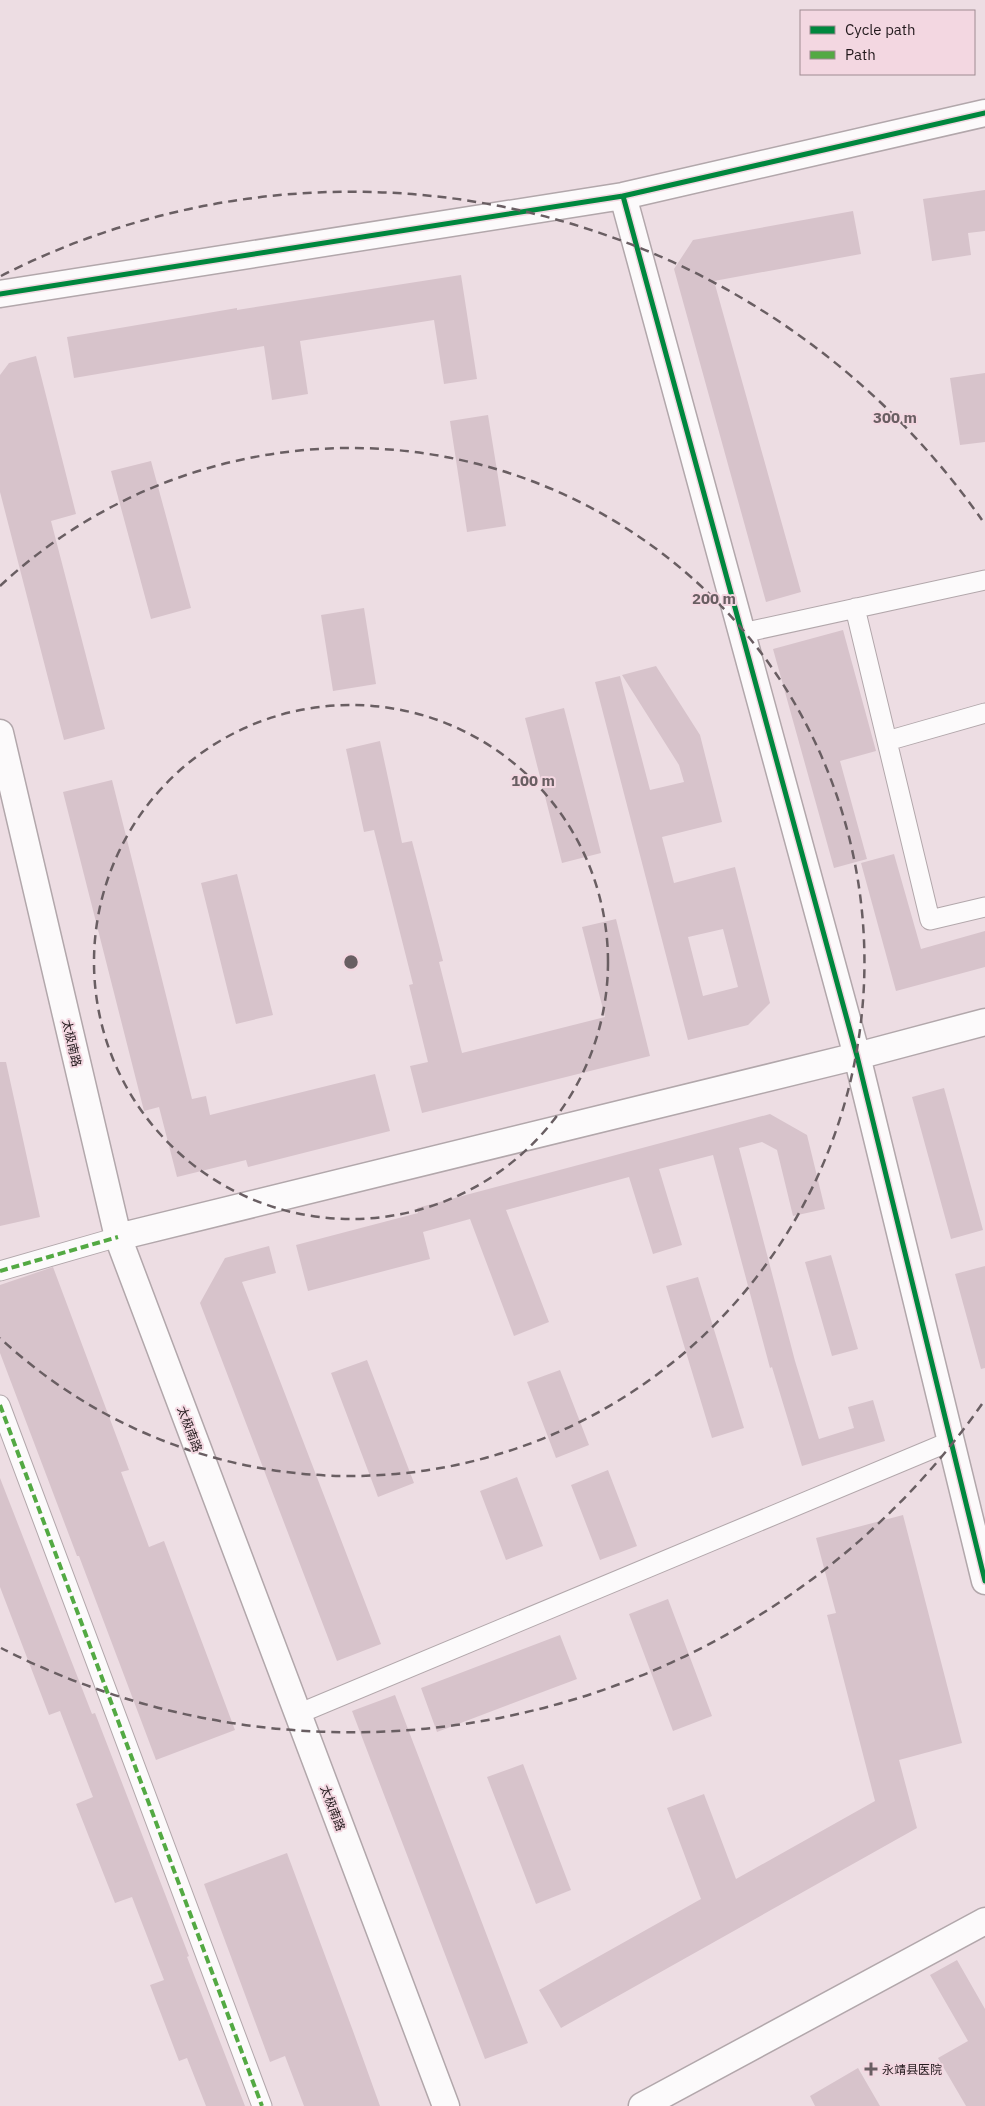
<svg xmlns="http://www.w3.org/2000/svg" width="985" height="2106" font-family="'IBM Plex Sans','Noto Sans SC',sans-serif">
<style>
.building{fill:#d7c3cb;fill-rule:evenodd}
.lines{fill:none;stroke-linecap:round;stroke-linejoin:round}
.street-casing{stroke:#b2a7ab;stroke-width:21}
.secondary-casing{stroke:#b2a7ab;stroke-width:29}
.street{stroke:#fcfafb;stroke-width:19}
.secondary{stroke:#fcfafb;stroke-width:26}
.quiet{stroke:#53a943;stroke-width:4;stroke-dasharray:8 4;stroke-linecap:butt}
.cycleway-casing{stroke:#f3d7e1;stroke-width:8}
.cycleway{stroke:#00873e;stroke-width:5}
.ring{fill:none;stroke:#695e62;stroke-width:2.5;stroke-dasharray:9 6}
.poi-dot{fill:#695e62;stroke:#f3d7e1;stroke-width:2}
.labels{text-anchor:middle;dominant-baseline:central;stroke-width:4;stroke-linejoin:round;paint-order:stroke}
.street-label{font-size:12px;fill:#22191c;stroke:#f3d7e1}
.poi-label{font-size:12px;fill:#22191c;stroke:#f3d7e1;text-anchor:start}
.centre{fill:#695e62;stroke:#f3d7e1;stroke-width:2.5}
.ring-label{font-size:15px;text-anchor:middle;font-weight:bold;fill:#695e62;stroke:#f3d7e1;stroke-width:4;stroke-linejoin:round;paint-order:stroke}
</style>
<rect width="100%" height="100%" fill="#eddde3"/>
<!-- building -->
<path class="building" d="M985,190V231L968,233L971,255L932,261L923,199Z
M853,211L861,254L714,281L801,592L766,602L674,269L693,240Z
M461,275L477,379L444,384L434,320L300,341L308,394L272,400L264,346L74,378L67,337L237,308V310Z
M36,356L76,514L51,521L105,729L64,740L0,492V375L9,363Z
M985,373V442L960,445L950,378Z
M488,415L506,526L467,532L450,421Z
M151,461L191,608L151,619L111,471Z
M364,608L376,684L333,691L321,615Z
M843,630L876,751L840,761L867,859L834,868L773,649Z
M656,666L700,735L722,822L662,837L674,883L735,867L770,1003L748,1025L688,1040L595,682L620,676L650,790L684,782L679,765L622,675ZM723,929L738,987L703,996L688,937Z
M564,708L601,853L562,863L525,718Z
M380,741L402,843L412,841L443,961L439,962L462,1053L605,1017L582,927L616,919L650,1056L422,1113L410,1066L428,1062L409,985L413,984L374,830L364,832L346,749Z
M112,780L192,1099L206,1096L210,1115L375,1074L390,1131L248,1167L246,1160L177,1177L159,1107L144,1111L63,792Z
M894,854L921,949L985,931V967L896,991L861,863Z
M237,874L273,1015L236,1024L201,883Z
M0,1062H6L40,1217L0,1226Z
M944,1088L983,1230L951,1239L912,1097Z
M770,1114L807,1135L825,1209L793,1216L777,1150L762,1142L739,1148L795,1361L819,1439L854,1428L848,1407L873,1400L885,1441L802,1466L772,1367L770,1368L713,1155L659,1169L682,1245L653,1254L629,1177L506,1210L549,1322L514,1336L470,1219L423,1232L430,1259L308,1291L296,1245L418,1213L417,1208Z
M269,1246L276,1273L242,1282L381,1644L337,1661L200,1303L225,1258Z
M831,1255L858,1349L832,1356L805,1262Z
M985,1266V1368L981,1369L955,1274Z
M53,1267L129,1470L121,1472L149,1547L164,1541L235,1730L156,1760L79,1556H77L0,1353V1285Z
M698,1277L744,1428L712,1438L666,1286Z
M367,1360L414,1483L378,1497L331,1373Z
M560,1370L589,1445L556,1458L527,1382Z
M608,1470L637,1546L600,1560L571,1485Z
M517,1477L543,1546L506,1560L480,1491Z
M0,1478L92,1714L95,1713L189,1956L187,1957L245,2106H206L187,2058L179,2061L150,1985L164,1980L132,1897L115,1903L76,1804L93,1797L60,1711L49,1715L0,1587Z
M903,1515L962,1743L899,1760L917,1828L561,2028L539,1990L701,1899L667,1808L704,1794L736,1879L875,1801L827,1615L836,1613L816,1538Z
M668,1599L712,1716L673,1731L629,1614Z
M560,1635L577,1679L437,1732L421,1688Z
M395,1695L528,2043L485,2059L352,1711Z
M523,1764L571,1890L536,1904L487,1777Z
M287,1853L353,2031L380,2106H304L285,2056L270,2062L204,1884Z
M957,1960L985,2009V2106H966L938,2058L968,2041L930,1975Z
M858,2068L880,2106H815L810,2096Z"/>
<g class="lines">
<!-- street casing -->
<g class="street-casing">
<path id="street" d="M855,608L930,920L985,907
M742,633L985,580
M887,741L985,713
M0,1271L118,1237
M0,1405L262,2106
M298,1714L951,1441"/>
</g>
<!-- secondary casing -->
<g class="secondary-casing">
<path id="secondary" d="M623,196L857,1056L985,1581
M0,294L623,196L985,113
M0,733L118,1237L446,2106
M118,1237L857,1056L985,1022
M642,2106L985,1921"/>
</g>
<!-- street -->
<use href="#street" class="street"/>
<!-- secondary -->
<use href="#secondary" class="secondary"/>
<!-- quiet -->
<path class="quiet" d="M0,1271L118,1237
M0,1405L262,2106"/>
<!-- cycleway casing -->
<g class="cycleway-casing">
<path id="cycleway" d="M623,196L857,1056L985,1581
M0,294L623,196L985,113"/>
</g>
<!-- cycleway -->
<use href="#cycleway" class="cycleway"/>
</g>
<!-- distance rings -->
<g class="ring">
<circle cx="351" cy="962" r="257"/>
<path d="M0 586A514 514 0 1 1 0 1338"/>
<path d="M982 1404A770 770 0 0 1 1 1648M1 276A770 770 0 0 1 982 520"/>
</g>
<!-- markers -->
<path class="poi-dot" d="M868.5 2061.5h5v5h5v5h-5v5h-5v-5h-5v-5h5z"/>
<g class="labels">
<!-- street labels -->
<g class="street-label">
<text transform="translate(72 1043) rotate(77)">太极南路</text>
<text transform="translate(190 1429) rotate(69)">太极南路</text>
<text transform="translate(333 1808) rotate(69)">太极南路</text>
</g>
<!-- poi labels -->
<g class="poi-label">
<text x="882" y="2069">永靖县医院</text>
</g>
</g>
<circle cx="351" cy="962" r="8" class="centre"/>
<g class="ring-label">
<text x="895" y="423">300 m</text>
<text x="714" y="604">200 m</text>
<text x="533" y="786">100 m</text>
</g>
<!-- legend -->
<rect x="800" y="10" width="175" height="65" fill="#f3d7e1" stroke="#9f8b92"/>
<rect x="810" y="26" width="25" height="8" fill="#00873e" stroke="#9f8b92"/>
<text x="845" y="35" font-size="15" fill="#22191c">Cycle path</text>
<rect x="810" y="51" width="25" height="8" fill="#53a943" stroke="#9f8b92"/>
<text x="845" y="60" font-size="15" fill="#22191c">Path</text>
</svg>
